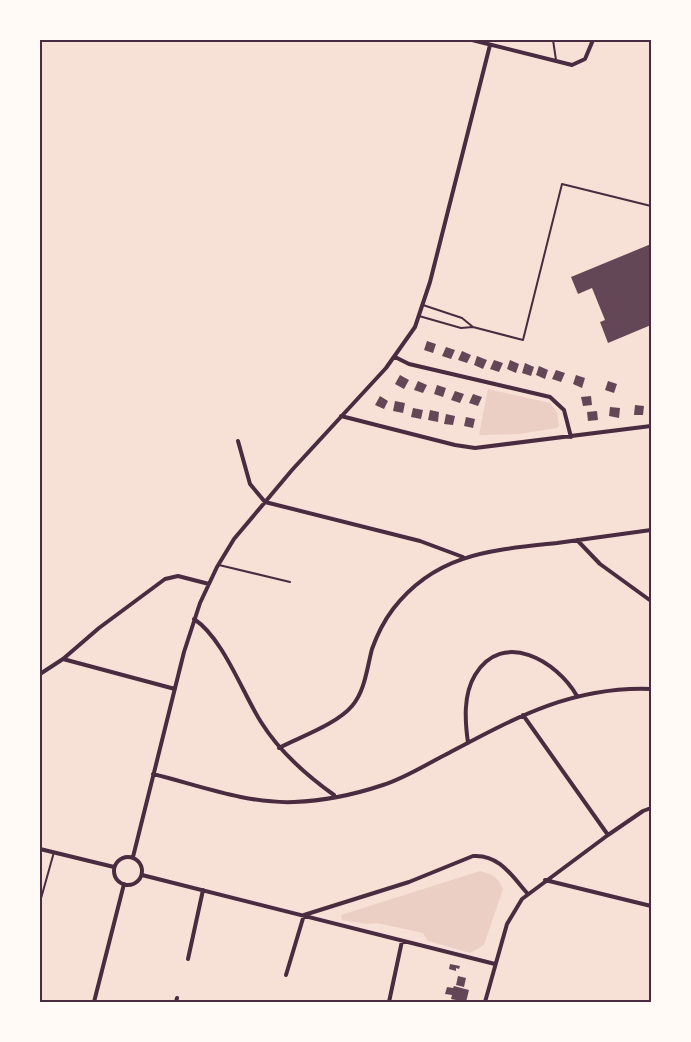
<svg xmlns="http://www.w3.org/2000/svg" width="691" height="1042" font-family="Figtree,sans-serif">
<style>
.green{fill:#ebcfc5}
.building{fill:#644757}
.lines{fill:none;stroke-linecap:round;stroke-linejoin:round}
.service{stroke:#4a2c40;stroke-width:2}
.minor{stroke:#4a2c40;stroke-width:4}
.neatline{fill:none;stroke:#4a2c40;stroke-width:2}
</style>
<rect width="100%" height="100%" fill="#f7e1d7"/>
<!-- green -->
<path class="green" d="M488,389L550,403L557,412L559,426L557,428L519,434L479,435Z
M480,871C492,874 498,877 503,889L484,945L470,953L428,941L423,933L377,923L366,924L342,920L341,915Z"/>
<!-- building -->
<path class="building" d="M651,244V325L608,343L600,322L605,320L592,288L578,294L571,277Z
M427,341L436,344L433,353L424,350Z
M446,347L455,350L451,359L442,356Z
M462,351L471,355L467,363L458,360Z
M477,356L487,360L483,369L474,365Z
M494,360L503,363L499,372L490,369Z
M510,360L519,364L516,373L507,369Z
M525,363L534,367L531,376L522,373Z
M539,366L548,370L545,379L536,375Z
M556,370L565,373L561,382L552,379Z
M400,375L409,380L404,389L395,384Z
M576,375L585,378L582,388L573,384Z
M418,381L427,385L423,393L414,390Z
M608,381L617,384L614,393L605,390Z
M437,385L446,388L443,397L434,394Z
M455,391L464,394L460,403L451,400Z
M473,394L482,397L478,406L469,403Z
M380,396L388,401L384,409L375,405Z
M591,396L592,405L583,406L581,397Z
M395,401L405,403L403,413L393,411Z
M635,405L644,406L643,415H634Z
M610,407L620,408L619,418L609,416Z
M413,408L423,410L421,419L411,417Z
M430,410L439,412L438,422L428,420Z
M597,411L598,420L588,421L587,412Z
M446,414L455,416L453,425L444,424Z
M466,417L475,419L473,428L464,426Z
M450,964L460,966L459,969L456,968V971L449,969Z
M458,976L466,978L464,987L456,985Z
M454,986L469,990L466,1002L451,999L452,995L445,994L447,987L453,988Z"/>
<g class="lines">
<!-- service -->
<path class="service" d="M553,40L556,60
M423,305L462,318L473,327
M419,316L461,328L473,327L523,340L562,184L651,206
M219,565L290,582
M40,902L54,852"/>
<!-- minor -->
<path class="minor" d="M472,40L572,65L585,59L593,40
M395,357L409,364L550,397L564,410L571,437
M341,416L455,445L475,448L651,426
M238,441L250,484L265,502L420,541L463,557
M577,540L600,564L651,601
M194,619C223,638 242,692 261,722C279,751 306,775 334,795
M63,659L175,689
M40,674L63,659L99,628L165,579L178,576L209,584
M523,715L608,835
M468,743C465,721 463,695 475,675C503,629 557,661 577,696
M279,748C300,737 337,724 352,706C365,691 367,668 372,649C377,635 384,621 393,609C436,553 492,550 557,543C588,539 620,534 651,530
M153,774C198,785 247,804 294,802C323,801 356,794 383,785C405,778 425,765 445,755C513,719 571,686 651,689
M40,849L114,867
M114 871a14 14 0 1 1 28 0a14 14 0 1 1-28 0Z
M133,857L184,652L200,603L217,567L234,539L292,470L386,368L415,327L430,282L490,45
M142,875L495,964
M545,880L651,906
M188,959L203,890
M286,975L304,915L409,882L473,856C499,854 512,876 527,893
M94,1002L124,884
M176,1002L177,998
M389,1002L402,941
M485,1002L507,924L522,899L608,835L643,811L651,808"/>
</g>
<!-- border -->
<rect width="691" height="1042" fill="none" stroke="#fffaf5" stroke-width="82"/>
<rect x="41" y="41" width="609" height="960" class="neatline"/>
</svg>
